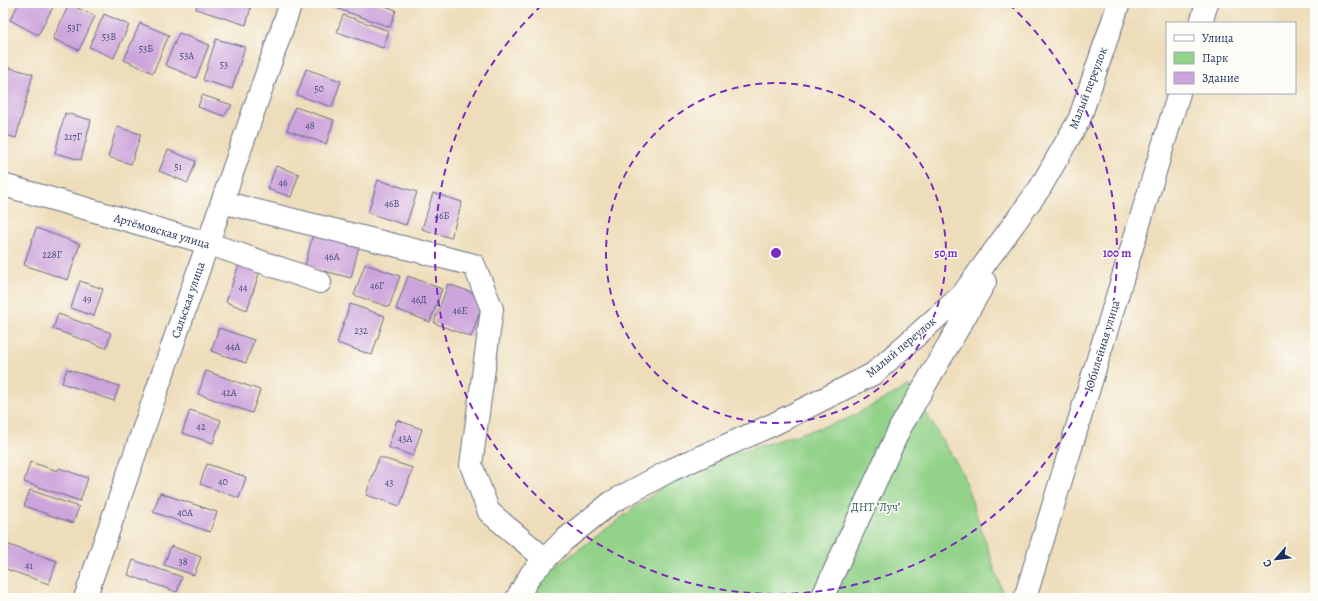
<svg xmlns="http://www.w3.org/2000/svg" width="1318" height="601" font-family="Alegreya,serif">
<style>
.green{fill:#93d289;stroke:#578074}
.building{fill:#cca3db}
.lines{fill:none;stroke-linecap:round;stroke-linejoin:round}
.minor-casing{stroke:#656c7e;stroke-width:24}
.minor{stroke:#fff;stroke-width:22}
.ring{fill:none;stroke:#7b2cbf;stroke-width:2;stroke-dasharray:7 5}
.labels{text-anchor:middle;dominant-baseline:central;stroke-width:3;stroke-linejoin:round;paint-order:stroke}
.number-label{font-size:10px;fill:#474c7d}
.street-label{font-size:12px;fill:#1b2f5e;stroke:#fdfcf7}
.park-label{font-size:12px;fill:#3f606b;stroke:#fdfcf7}
.centre{fill:#7b2cbf;stroke:#fdfcf7;stroke-width:2}
.ring-label{font-size:12px;text-anchor:middle;font-weight:bold;fill:#7b2cbf;stroke:#fdfcf7;stroke-width:3;stroke-linejoin:round;paint-order:stroke}
</style>
<rect width="100%" height="100%" fill="#fdfcf7"/>
<filter id="ink" filterUnits="userSpaceOnUse"><feTurbulence type="fractalNoise" baseFrequency=".025" numOctaves="2"/><feDisplacementMap in="SourceGraphic" scale="8" xChannelSelector="R" yChannelSelector="G"/><feConvolveMatrix kernelMatrix="1 2 1 2 8 2 1 2 1" color-interpolation-filters="sRGB"/></filter>
<filter id="wash" filterUnits="userSpaceOnUse"><feTurbulence type="fractalNoise" baseFrequency=".012" numOctaves="4" result="noise"/><feDisplacementMap in="SourceGraphic" scale="16" xChannelSelector="R" yChannelSelector="G"/><feGaussianBlur stdDeviation="0.9" result="paint"/><feColorMatrix in="noise" values="0 0 0 0 0 0 0 0 0 0 0 0 0 0 0 0 0 1.4 0 .05"/><feComposite in="paint" operator="in"/></filter>
<g filter="url(#wash)">
<rect width="100%" height="100%" fill="#eeddba"/>
<!-- green -->
<path class="green" d="M909,386L962,472L1003,594L1012,598H532L542,577L688,468L845,420Z"/>
<g id="blocks">
<!-- building -->
<path class="building" d="M19,3H46L53,7L38,35L10,20Z
M198,3H252L246,25L196,9Z
M328,3H377L396,10L390,27L327,5Z
M69,4L95,16L79,50L53,39Z
M104,14L129,25L114,58L89,47Z
M343,15L389,31L383,48L337,32Z
M140,23L169,35L153,73L124,60Z
M179,33L209,45L196,78L165,65Z
M216,39L245,47L232,89L203,80Z
M7,67L33,74L16,138L3,134V80Z
M306,69L341,81L332,107L297,95Z
M202,95L232,105L224,116L198,107Z
M295,107L334,120L326,144L287,130Z
M65,113L91,120L81,160L55,153Z
M117,127L141,134L131,164L108,157Z
M168,150L196,161L188,183L159,171Z
M276,166L299,174L291,197L268,189Z
M378,180L417,192L406,225L368,213Z
M433,193L462,202L451,238L422,229Z
M36,228L80,244L68,280L24,265Z
M313,233L359,246L351,278L305,266Z
M239,264L260,271L247,310L226,302Z
M365,264L400,276L389,307L354,295Z
M408,276L442,289L430,322L396,309Z
M80,281L103,289L94,316L71,308Z
M448,284L485,297L471,337L434,323Z
M350,304L385,316L372,355L337,343Z
M58,314L111,333L106,348L53,329Z
M219,328L254,340L246,363L211,351Z
M67,369L119,386L114,401L62,383Z
M206,371L260,390L252,413L198,394Z
M190,410L221,420L213,443L182,433Z
M397,420L422,429L413,456L388,447Z
M379,457L413,468L400,506L366,495Z
M30,462L58,471L59,468L88,478L80,501L24,482Z
M207,464L246,477L239,498L200,484Z
M30,490L79,507L73,523L24,506Z
M160,493L217,512L210,532L153,512Z
M3,543L57,561L49,584L3,568Z
M171,546L201,557L194,575L164,565Z
M133,560L182,577L177,592L128,575Z"/>
</g>
</g>
<g filter="url(#ink)">
<use href="#blocks" fill-opacity="0" stroke="#656c7e" stroke-width="1"/>
<g class="lines">
<!-- minor casing -->
<g class="minor-casing">
<path id="minor" d="M1201,23L1207,3
M3,185L207,243L320,282
M222,202L474,265L492,309L471,465L489,512L545,559
M85,598L291,3
M517,598L531,574L563,541L612,502L671,470L772,425L873,374L962,295L1040,188L1079,120L1119,3
M822,598L900,428L985,282
M1025,598L1179,93"/>
</g>
<!-- minor -->
<use href="#minor" class="minor"/>
</g>
</g>
<!-- distance rings -->
<g class="ring">
<circle cx="776" cy="253" r="170"/>
<path d="M1009 4A341 341 0 1 1 543 4"/>
</g>
<g class="labels">
<!-- number labels -->
<g class="number-label">
<text x="74" y="27">53Г</text>
<text x="109" y="36">53В</text>
<text x="146" y="48">53Б</text>
<text x="187" y="55">53А</text>
<text x="224" y="64">53</text>
<text x="319" y="88">50</text>
<text x="310" y="125">48</text>
<text x="73" y="136">217Г</text>
<text x="178" y="166">51</text>
<text x="283" y="182">46</text>
<text x="392" y="203">46В</text>
<text x="442" y="215">46Б</text>
<text x="52" y="254">228Г</text>
<text x="332" y="256">46А</text>
<text x="377" y="285">46Г</text>
<text x="243" y="287">44</text>
<text x="87" y="298">49</text>
<text x="419" y="299">46Д</text>
<text x="460" y="310">46Е</text>
<text x="361" y="330">232</text>
<text x="233" y="346">44А</text>
<text x="229" y="392">42А</text>
<text x="201" y="426">42</text>
<text x="405" y="438">43А</text>
<text x="223" y="481">40</text>
<text x="389" y="482">43</text>
<text x="185" y="512">40А</text>
<text x="183" y="561">38</text>
<text x="29" y="565">41</text>
</g>
<!-- street labels -->
<g class="street-label">
<text transform="translate(1088 88) rotate(-69)">Малый переулок</text>
<text transform="translate(162 231) rotate(16)">Артёмовская улица</text>
<text transform="translate(188 300) rotate(-71)">Сальская улица</text>
<text transform="translate(1102 346) rotate(-73)">Юбилейная улица</text>
<text transform="translate(901 347) rotate(-40)">Малый переулок</text>
</g>
<!-- park labels -->
<g class="park-label">
<text x="876" y="507">ДНТ "Луч"</text>
</g>
</g>
<circle cx="776" cy="253" r="6" class="centre"/>
<g class="ring-label">
<text x="946" y="257">50 m</text>
<text x="1117" y="257">100 m</text>
</g>
<!-- margin -->
<rect width="1318" height="601" fill="none" stroke="#fdfcf7" stroke-width="16"/>
<!-- legend -->
<rect x="1166" y="22" width="130" height="72" fill="#fdfcf7" stroke="#a3aaba"/>
<rect x="1174" y="35" width="20" height="6" fill="#ffffff" stroke="#a3aaba"/>
<text x="1202" y="42" font-size="12" fill="#1b2f5e">Улица</text>
<rect x="1174" y="52" width="20" height="12" fill="#93d289" stroke="#a3aaba"/>
<text x="1202" y="62" font-size="12" fill="#1b2f5e">Парк</text>
<rect x="1174" y="72" width="20" height="12" fill="#cca3db" stroke="#a3aaba"/>
<text x="1202" y="82" font-size="12" fill="#1b2f5e">Здание</text>
<!-- north arrow -->
<g transform="translate(1276 559) rotate(242)" stroke="#fdfcf7" stroke-width="3" paint-order="stroke">
<path d="M0-3L7 15L0 10L-7 15Z" fill="#1b2f5e"/>
<text y="-6" font-size="11" font-weight="bold" text-anchor="middle" fill="#1b2f5e">С</text>
</g>
</svg>
